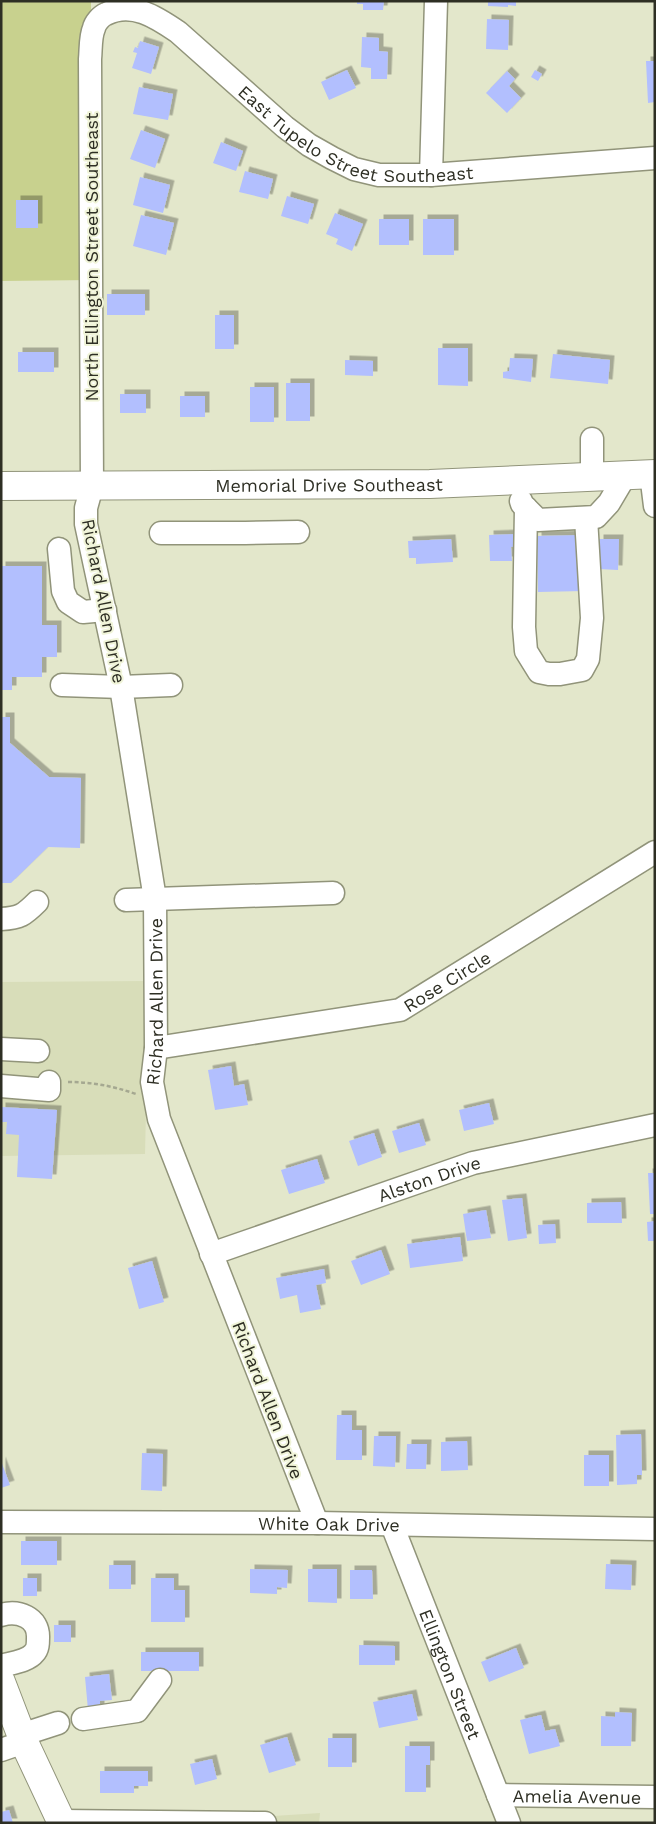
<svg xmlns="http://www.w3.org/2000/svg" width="656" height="1824" font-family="'Work Sans',sans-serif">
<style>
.built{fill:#d8ddb9}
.green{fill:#c8d18e}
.building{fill:#b2bffe;filter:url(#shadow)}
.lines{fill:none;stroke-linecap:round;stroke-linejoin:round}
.minor-casing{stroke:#91947a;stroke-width:25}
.major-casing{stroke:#91947a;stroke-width:30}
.path{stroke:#a5a891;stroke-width:2.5;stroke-dasharray:4 2.5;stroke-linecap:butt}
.minor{stroke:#fff;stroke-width:22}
.major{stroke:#fff;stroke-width:28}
.labels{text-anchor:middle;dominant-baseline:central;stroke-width:4;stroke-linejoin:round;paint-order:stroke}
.street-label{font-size:18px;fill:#2e2f24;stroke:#f0f4d8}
</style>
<defs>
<filter id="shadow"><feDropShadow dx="4.5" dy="-4.5" stdDeviation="0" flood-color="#0004"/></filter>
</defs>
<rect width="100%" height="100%" fill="#e3e7cb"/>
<!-- built -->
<path class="built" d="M149,981L145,1154L1,1156V982Z
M320,1813L319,1823H162Z"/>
<!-- green -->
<path class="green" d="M1,1H91L92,280L1,281Z"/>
<!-- building -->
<path class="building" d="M357,1H384L383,10H363V4H357Z
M488,1H516V6L508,5V7L488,6Z
M487,19L509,20L508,50L486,49Z
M362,37L379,38V51L388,52L387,79H371V68L361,67Z
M140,41L159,47L151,74L132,68L137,53L133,52L135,47L138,48Z
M646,61H655V102L648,103Z
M347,70L356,88L329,100L321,82Z
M535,70L542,74L538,81L531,77Z
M507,71L515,79L509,86L521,98L507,113L486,93Z
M139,87L173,94L168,120L133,114Z
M141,130L165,139L155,168L130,159Z
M221,142L243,151L236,171L213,163Z
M245,171L273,179L268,199L239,192Z
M140,177L170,185L163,213L133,205Z
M287,196L314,204L308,224L281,216Z
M16,200H38V228H16Z
M335,213L363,224L352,251L336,244L338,239L326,234Z
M141,215L174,223L166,255L133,246Z
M379,219H409V245H379Z
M423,219H454V255H423Z
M107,294H145V315H107Z
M215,315H234V349H215Z
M438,348H468V386L438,385Z
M18,352H54V372H18Z
M553,354L610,360L608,384L550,378Z
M510,358L533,359L531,382L503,378V372L509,371Z
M345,360L373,361V376L345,375Z
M286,383H310V421H286Z
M250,387H274V422H250Z
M120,394H146V413H120Z
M180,396H205V417H180Z
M516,534V546L511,547L512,561H490L489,535Z
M583,535L584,591L538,592L537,536Z
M451,539L453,562L416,564V558H409L408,541Z
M599,539H619L618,570L599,569Z
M1,566H42V625H57V657H42V677H12V690H1Z
M1,717H10V743L49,777L81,778L80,848L48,847L11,883H1Z
M231,1066L234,1086L244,1084L248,1105L215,1110L208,1070Z
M489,1103L494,1124L464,1131L459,1110Z
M1,1107L57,1110L52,1179L17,1177L19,1135L6,1134L7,1122H1Z
M419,1123L426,1145L399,1153L392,1131Z
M374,1133L382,1157L358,1166L349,1141Z
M317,1159L325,1183L289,1194L281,1170Z
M648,1173H655V1214H650Z
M522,1198L527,1238L508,1241L502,1200Z
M621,1202L622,1223H587V1203Z
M486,1210L491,1238L467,1241L463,1214Z
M655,1221V1241H648L647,1222Z
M555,1224L556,1243L539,1244L538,1225Z
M460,1237L463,1261L410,1268L407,1244Z
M381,1250L390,1274L361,1285L351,1261Z
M152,1261L164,1302L139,1309L128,1268Z
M324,1269L326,1283L316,1285L321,1309L300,1313L297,1295L280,1299L276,1278Z
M337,1415H352V1430H362V1460H336Z
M641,1434L642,1475H637V1484L617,1485L616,1435Z
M374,1436H396L395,1467L373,1466Z
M467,1441L468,1470L441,1471V1442Z
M407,1444H427L426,1469H406Z
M142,1453L163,1454L162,1491L141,1490Z
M584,1455H609V1486H584Z
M1,1461L10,1485L1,1488Z
M21,1541H57V1565H21Z
M606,1564L632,1565L631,1590L605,1589Z
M109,1565H131V1589H109Z
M250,1569L288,1570L287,1588L277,1587V1594L250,1593Z
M308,1569H337V1603L308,1602Z
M350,1570H372L373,1599H350Z
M23,1578H37V1596H23Z
M151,1578H174V1590H185V1622H151Z
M54,1625H71V1642H54Z
M359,1645L395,1646V1665H359Z
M516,1648L524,1668L489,1682L481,1662Z
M141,1652H199V1671H141Z
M109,1674L112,1700L100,1701V1709L88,1710L85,1677Z
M412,1694L418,1720L379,1728L373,1702Z
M615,1712L632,1713L631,1746H601V1716L615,1717Z
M541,1715L545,1731L555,1729L560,1746L529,1754L520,1720Z
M287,1737L296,1765L269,1773L260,1745Z
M328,1738H352V1767H328Z
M405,1746H430V1765H426V1792H405Z
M212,1759L217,1779L195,1785L190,1764Z
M100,1771H148V1786H134V1793H100Z
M9,1810L13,1823H1V1812Z"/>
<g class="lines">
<!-- minor casing -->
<g class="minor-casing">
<g id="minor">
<path d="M431,175L436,1"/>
<path d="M592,439V477"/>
<path d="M651,474L655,506"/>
<path d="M521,501L522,504L538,520L596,517L609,503L625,476"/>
<path d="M526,508L524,627L526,651L539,672L549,674H560L582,670L588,659L592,618L586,518"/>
<path d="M161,533H245L298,532"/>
<path d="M59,549L63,591L68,602L83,612L105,610"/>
<path d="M62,685L121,687L171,685"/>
<path d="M126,900L333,893"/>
<path d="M1,919C20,918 24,915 37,902"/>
<path id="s1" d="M156,1048L400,1010L655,852"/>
<path d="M1,1049L38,1051"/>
<path d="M1,1086L49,1090V1082"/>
<path id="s2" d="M211,1254L473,1163L655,1125"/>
<path id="s3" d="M1,1522L317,1523L655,1529"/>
<path id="s4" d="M317,1523L159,1119L152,1082L156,1048L155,899L121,687L86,524V508L92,486L90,59C91,50 90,37 94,28C95,23 101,16 106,14C132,1 156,17 178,32L285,127L309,145L332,158L354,169L379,175H431L655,158"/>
<path id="s5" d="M392,1525L509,1823"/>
<path d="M1,1615C18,1610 39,1617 38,1638C38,1643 38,1649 34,1653C28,1661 11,1663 1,1666"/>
<path d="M83,1719L137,1711L160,1680"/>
<path d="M21,1735L58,1723"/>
<path d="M1,1750L24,1742"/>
<path id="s6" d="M498,1795L655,1797"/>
<path d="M61,1821L265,1823"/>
</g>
</g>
<!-- major casing -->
<g class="major-casing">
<g id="major">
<path id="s7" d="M1,486L430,484L655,474"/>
<path d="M1,1682L24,1742L62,1823"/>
</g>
</g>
<!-- path -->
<path class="path" d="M68,1082C92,1082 113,1086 136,1094"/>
<!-- minor -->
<use href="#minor" class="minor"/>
<!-- major -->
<use href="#major" class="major"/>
</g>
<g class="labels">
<!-- street labels -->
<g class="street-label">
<text stroke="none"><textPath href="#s4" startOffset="1845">East Tupelo Street Southeast</textPath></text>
<text transform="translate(91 257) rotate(-90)">North Ellington Street Southeast</text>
<text stroke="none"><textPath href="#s7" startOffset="328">Memorial Drive Southeast</textPath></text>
<text transform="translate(104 601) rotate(79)">Richard Allen Drive</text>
<text stroke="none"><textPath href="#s1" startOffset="302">Rose Circle</textPath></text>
<text stroke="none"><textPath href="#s4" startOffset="552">Richard Allen Drive</textPath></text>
<text stroke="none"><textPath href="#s2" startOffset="231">Alston Drive</textPath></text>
<text transform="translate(268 1400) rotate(69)">Richard Allen Drive</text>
<text stroke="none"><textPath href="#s3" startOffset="328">White Oak Drive</textPath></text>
<text stroke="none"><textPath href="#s5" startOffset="160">Ellington Street</textPath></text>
<text stroke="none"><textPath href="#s6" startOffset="79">Amelia Avenue</textPath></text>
</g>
</g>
<!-- border -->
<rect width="656" height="1824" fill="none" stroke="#2e2f24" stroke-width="5"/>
</svg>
